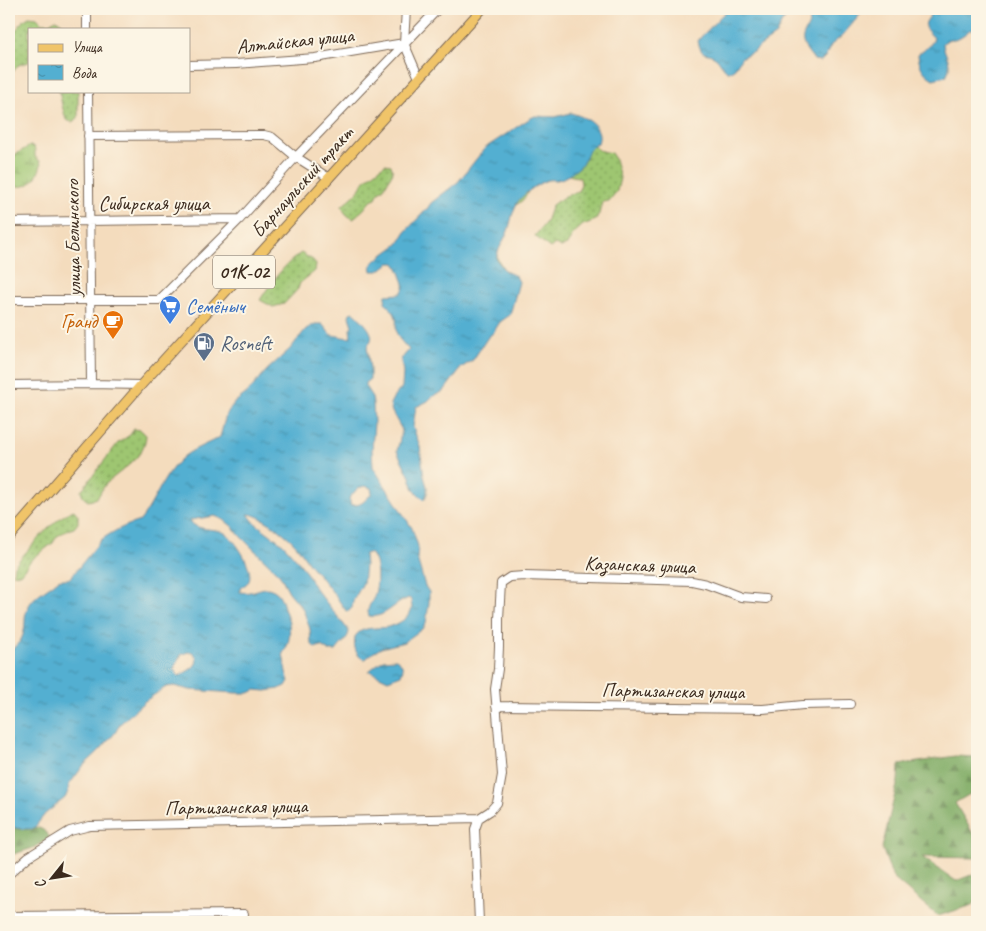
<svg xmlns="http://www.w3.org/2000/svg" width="986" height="931" font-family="Caveat,sans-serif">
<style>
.grass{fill:url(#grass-dots);stroke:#6c7848}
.forest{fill:url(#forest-firs);stroke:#5c6a40}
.wetland{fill:url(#wetland-marsh);stroke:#6c7848}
.water{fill:url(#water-ripples);stroke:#476c78;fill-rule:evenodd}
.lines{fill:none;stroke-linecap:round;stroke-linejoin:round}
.minor-casing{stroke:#7c6856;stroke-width:10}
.major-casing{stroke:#7c6856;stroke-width:11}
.minor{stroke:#fff;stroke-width:8}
.major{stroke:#f0c469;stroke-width:9}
.labels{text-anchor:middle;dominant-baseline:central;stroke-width:4;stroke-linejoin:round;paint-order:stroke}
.shield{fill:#fcf5e5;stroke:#75675a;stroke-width:1}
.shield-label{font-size:19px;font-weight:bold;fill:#3b2a1e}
.street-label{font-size:20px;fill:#3b2a1e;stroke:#fcf5e5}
.shop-label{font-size:20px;fill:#366cbe;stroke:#fcf5e5;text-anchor:start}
.food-label{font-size:20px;fill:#c56008;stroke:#fcf5e5;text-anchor:end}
.service-label{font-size:20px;fill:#4e5e75;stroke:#fcf5e5;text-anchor:start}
</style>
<defs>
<pattern id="grass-dots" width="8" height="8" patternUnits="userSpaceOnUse" patternTransform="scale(1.25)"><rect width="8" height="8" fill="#9ec671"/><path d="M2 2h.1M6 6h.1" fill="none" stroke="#82a15c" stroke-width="1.8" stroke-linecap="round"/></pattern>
<pattern id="forest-firs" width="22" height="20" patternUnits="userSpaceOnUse" patternTransform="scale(1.25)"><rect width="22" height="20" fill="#7eab63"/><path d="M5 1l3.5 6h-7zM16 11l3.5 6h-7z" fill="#688b51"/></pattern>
<pattern id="wetland-marsh" width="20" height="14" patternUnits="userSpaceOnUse" patternTransform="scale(1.25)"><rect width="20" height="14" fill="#9ec671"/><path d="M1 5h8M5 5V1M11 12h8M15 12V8" fill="none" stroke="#82a15c"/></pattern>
<pattern id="water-ripples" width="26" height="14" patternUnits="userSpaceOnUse" patternTransform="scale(1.25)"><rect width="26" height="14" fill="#53afd1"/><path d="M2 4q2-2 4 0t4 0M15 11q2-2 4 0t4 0" fill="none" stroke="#468fa9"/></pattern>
</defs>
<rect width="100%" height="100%" fill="#fcf5e5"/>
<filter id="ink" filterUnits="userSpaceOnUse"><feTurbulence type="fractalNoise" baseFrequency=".02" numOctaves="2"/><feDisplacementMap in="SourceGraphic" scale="10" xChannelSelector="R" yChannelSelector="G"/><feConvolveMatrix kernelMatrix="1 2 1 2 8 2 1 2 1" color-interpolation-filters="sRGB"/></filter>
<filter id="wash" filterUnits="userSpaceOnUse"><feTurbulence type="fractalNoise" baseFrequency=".0096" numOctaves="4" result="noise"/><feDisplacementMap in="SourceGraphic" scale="20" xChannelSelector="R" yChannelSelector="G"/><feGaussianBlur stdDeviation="1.12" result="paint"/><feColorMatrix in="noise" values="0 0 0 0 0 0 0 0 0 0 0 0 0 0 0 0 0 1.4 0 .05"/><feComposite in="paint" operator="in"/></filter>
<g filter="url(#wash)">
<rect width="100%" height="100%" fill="#f4dcbd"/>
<!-- grass -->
<path class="grass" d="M29,17L37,18L42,23H49L56,19L62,23L66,29H29V62L18,65L9,78V32H15L23,21Z
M59,91H78V118L72,122L66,120L62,105Z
M585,136L598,150L611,153L615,159L620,178L617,191L609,201L602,202L599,214L596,220L583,225L573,234L567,245L561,247L555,244L550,248L535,236L546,222L552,205L565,196L578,192L581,184L580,178L561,173L531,185C524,201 524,200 510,209L497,253V258L505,271L432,248Z
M385,164L391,165L393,172L384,188L379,192L376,198C369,200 368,205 363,210C360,213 357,214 354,219C347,216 344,213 342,206L357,193L365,180Z
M301,253L313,260L316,265L315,271L300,283L298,289L284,304L273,307L260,300C270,284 285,263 301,253Z
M134,429L141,430L146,435C145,458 122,469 107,483C99,490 102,499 88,501L83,497L81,491L118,443L130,435Z
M74,510L78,515V523L74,528L67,530L56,537L53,543L32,559L20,574L13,573L14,566C27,551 57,515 74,510Z"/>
<!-- forest -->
<path class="forest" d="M955,756L977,757V798L970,794L955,803L974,835L977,838V858L922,857L956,881L976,873L977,876V900L973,905L938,916L893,878L882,848L898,781L899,765Z
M35,827C43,829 46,831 50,838L33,848L14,854L9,858V828C18,828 27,831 35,827Z"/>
<!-- wetland -->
<path class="wetland" d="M30,146L34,147L35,150V157L40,161L41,165C37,178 30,189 15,186L9,191V158Z"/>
<!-- water -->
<path class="water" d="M729,9H865L842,36L831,45L825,57L821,61L814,60C811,55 804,48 803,42C801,35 810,27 810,18L806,12L787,17L782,22L776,35L760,46L755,51L742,57L735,68L729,72C721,67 720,60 715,57C704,50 702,58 698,41C701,36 705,33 709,29C715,22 721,15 729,9Z
M925,9H977V31L971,29C963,35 959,40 949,39L943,43C944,56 954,62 946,76L933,79C923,73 919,66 918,54L931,44L934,38L925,28L926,22L930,16Z
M571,113C585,117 604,125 598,143C584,149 588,162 577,169C572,173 563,179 557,180C552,180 549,179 545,181C537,184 519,197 516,205C512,213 511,222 508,231C504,240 498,249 496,259L505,271L516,276L519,282L510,315L500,322L493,333L488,337L473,360L461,368L444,391L432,397L428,401L416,407L413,427L420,447L424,476L427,487V494L424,500L414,490L410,477L397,451L402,430L392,412L390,404L393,398L402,387L403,373L401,359L409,350C405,345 399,340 397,334C395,328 397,324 396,318C395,312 389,307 385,302L386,295L400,294C407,286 404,284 401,275C399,270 398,267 395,263H389L379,271H372L371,265L376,260L398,244L406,231L427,209L431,203L458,182L485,148L529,119L535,116L555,117Z
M353,312C359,317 375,332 371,340C370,343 368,345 367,347L370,369V379L365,383V386L372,397L373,404L374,423L372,450L373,467L412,528L418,546L417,558L425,586L429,592V603L426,623L422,629L404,642L381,648L371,654L366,659C354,659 352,639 357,634C365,626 378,629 388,627C397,625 410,618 412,608C412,607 411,601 411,600L409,598C395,602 385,619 369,616C366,608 371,604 374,597C378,585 379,563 370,553H367L364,555L365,565L363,583L353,601L352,608L349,611H346C335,594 323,580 310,565C304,557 299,547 291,540C283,532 259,514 248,514L255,523L283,544L293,555L304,569L315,588L349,631C349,638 340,645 336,651H329L321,646L315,648L311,643L310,629L303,609L289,592L280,575L240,536L233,527L224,520L215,516L190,520C195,532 215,527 225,533C236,540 254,568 249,581C247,584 243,586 240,588V592C252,595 263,585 271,589C280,592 282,600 284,608C285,612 287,615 288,619C291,629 290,645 283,653L286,672L289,681L286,686L279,689L266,691L255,690L249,693H236L190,690L174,686L166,687L145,701L120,724L115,733L99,751L83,766L69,785L68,792L65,798L45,814L35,827L32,829H22L15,828L9,823V652C21,642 24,638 25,622C25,618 25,614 27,610C32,595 47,590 58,580L61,579H68L71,577L101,540C115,530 124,526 140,521C155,502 162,477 180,460C189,450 208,444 220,437L226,415L234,403L248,392L267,370L290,349L306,329L315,324H322L331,335C338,335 345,339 351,337L350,329L352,326L349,316L350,313ZM365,486L371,488L372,494C364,500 363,506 351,505L349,498L358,488ZM188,652C192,652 192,651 195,655C202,666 186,671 180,676L177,675L174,668L181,655Z
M396,659L401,663L403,669L401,675L388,680L369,671L383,660Z"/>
</g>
<g filter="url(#ink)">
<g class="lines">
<!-- minor casing -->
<g class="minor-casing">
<path id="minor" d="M87,9V29
M406,9L404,43L419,78
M189,65L236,64L315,58L404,43
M88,91L91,384
M88,136L264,135L272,137L296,157L329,178
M9,222L240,219
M9,300H159L240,219L296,157L438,9
M9,385L91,384L141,385
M496,706L763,709L803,705L850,704
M9,874L28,857L70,831L90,826L479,818
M9,916L244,914
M479,922L475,829L479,818L490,811L497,803L502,775L495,689L498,669L499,647V619L501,583L510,577L524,576L692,581L706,584L741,597L766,599"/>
</g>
<!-- major casing -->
<g class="major-casing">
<path id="major" d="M9,537L141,385L482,9"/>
</g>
<!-- minor -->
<use href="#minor" class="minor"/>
<!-- major -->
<use href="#major" class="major"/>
</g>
</g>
<!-- icons -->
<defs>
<g id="supermarket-pin" transform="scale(1.125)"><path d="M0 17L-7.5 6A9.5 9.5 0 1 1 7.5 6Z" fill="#3f7fe0" stroke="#fcf5e5"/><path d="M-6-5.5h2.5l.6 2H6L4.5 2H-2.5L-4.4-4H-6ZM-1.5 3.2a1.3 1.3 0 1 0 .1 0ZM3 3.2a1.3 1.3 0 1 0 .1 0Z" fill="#fff"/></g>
<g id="cafe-pin" transform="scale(1.125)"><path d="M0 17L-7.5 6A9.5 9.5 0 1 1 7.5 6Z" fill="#e8710a" stroke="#fcf5e5"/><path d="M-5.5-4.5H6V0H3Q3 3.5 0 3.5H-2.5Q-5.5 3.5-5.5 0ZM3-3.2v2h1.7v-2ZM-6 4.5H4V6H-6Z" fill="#fff"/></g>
<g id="fuel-pin" transform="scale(1.125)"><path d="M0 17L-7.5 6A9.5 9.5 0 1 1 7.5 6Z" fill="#5c6f8a" stroke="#fcf5e5"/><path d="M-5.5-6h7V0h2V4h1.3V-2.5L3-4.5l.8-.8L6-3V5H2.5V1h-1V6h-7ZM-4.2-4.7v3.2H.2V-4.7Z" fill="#fff"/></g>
</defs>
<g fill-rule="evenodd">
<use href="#supermarket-pin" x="170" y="306"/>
<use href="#cafe-pin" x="113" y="321"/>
<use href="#fuel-pin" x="204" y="343"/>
</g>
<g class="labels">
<!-- shield labels -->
<rect class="shield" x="213" y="255.5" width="62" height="33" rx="4"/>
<g class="shield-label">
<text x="244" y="272">01К-02</text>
</g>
<!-- street labels -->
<g class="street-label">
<text transform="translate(295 41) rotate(-6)">Алтайская улица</text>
<text transform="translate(302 182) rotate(-48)">Барнаульский тракт</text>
<text x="154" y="203">Сибирская улица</text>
<text transform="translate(73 238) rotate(-91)">улица Белинского</text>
<text transform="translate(640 565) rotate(2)">Казанская улица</text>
<text transform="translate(673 691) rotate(1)">Партизанская улица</text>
<text transform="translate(236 807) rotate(-1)">Партизанская улица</text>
</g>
<!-- shop labels -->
<g class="shop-label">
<text x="186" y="306">Семёныч</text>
</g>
<!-- food labels -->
<g class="food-label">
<text x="97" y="321">Гранд</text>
</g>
<!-- service labels -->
<g class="service-label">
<text x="220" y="343">Rosneft</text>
</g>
</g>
<!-- margin -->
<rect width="986" height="931" fill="none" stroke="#fcf5e5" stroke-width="30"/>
<!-- legend -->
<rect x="28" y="28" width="162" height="65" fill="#fcf5e5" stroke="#afa495"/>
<rect x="38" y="44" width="25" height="8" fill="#f0c469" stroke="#afa495"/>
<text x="72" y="52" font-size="15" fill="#3b2a1e">Улица</text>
<rect x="38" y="65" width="25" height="15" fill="url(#water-ripples)" stroke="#afa495"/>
<text x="72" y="78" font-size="15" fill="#3b2a1e">Вода</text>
<!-- north arrow -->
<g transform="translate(52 878) rotate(240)" stroke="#fcf5e5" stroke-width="4" paint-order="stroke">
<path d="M0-4L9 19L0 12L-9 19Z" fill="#3b2a1e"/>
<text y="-8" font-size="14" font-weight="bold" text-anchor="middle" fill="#3b2a1e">С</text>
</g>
</svg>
